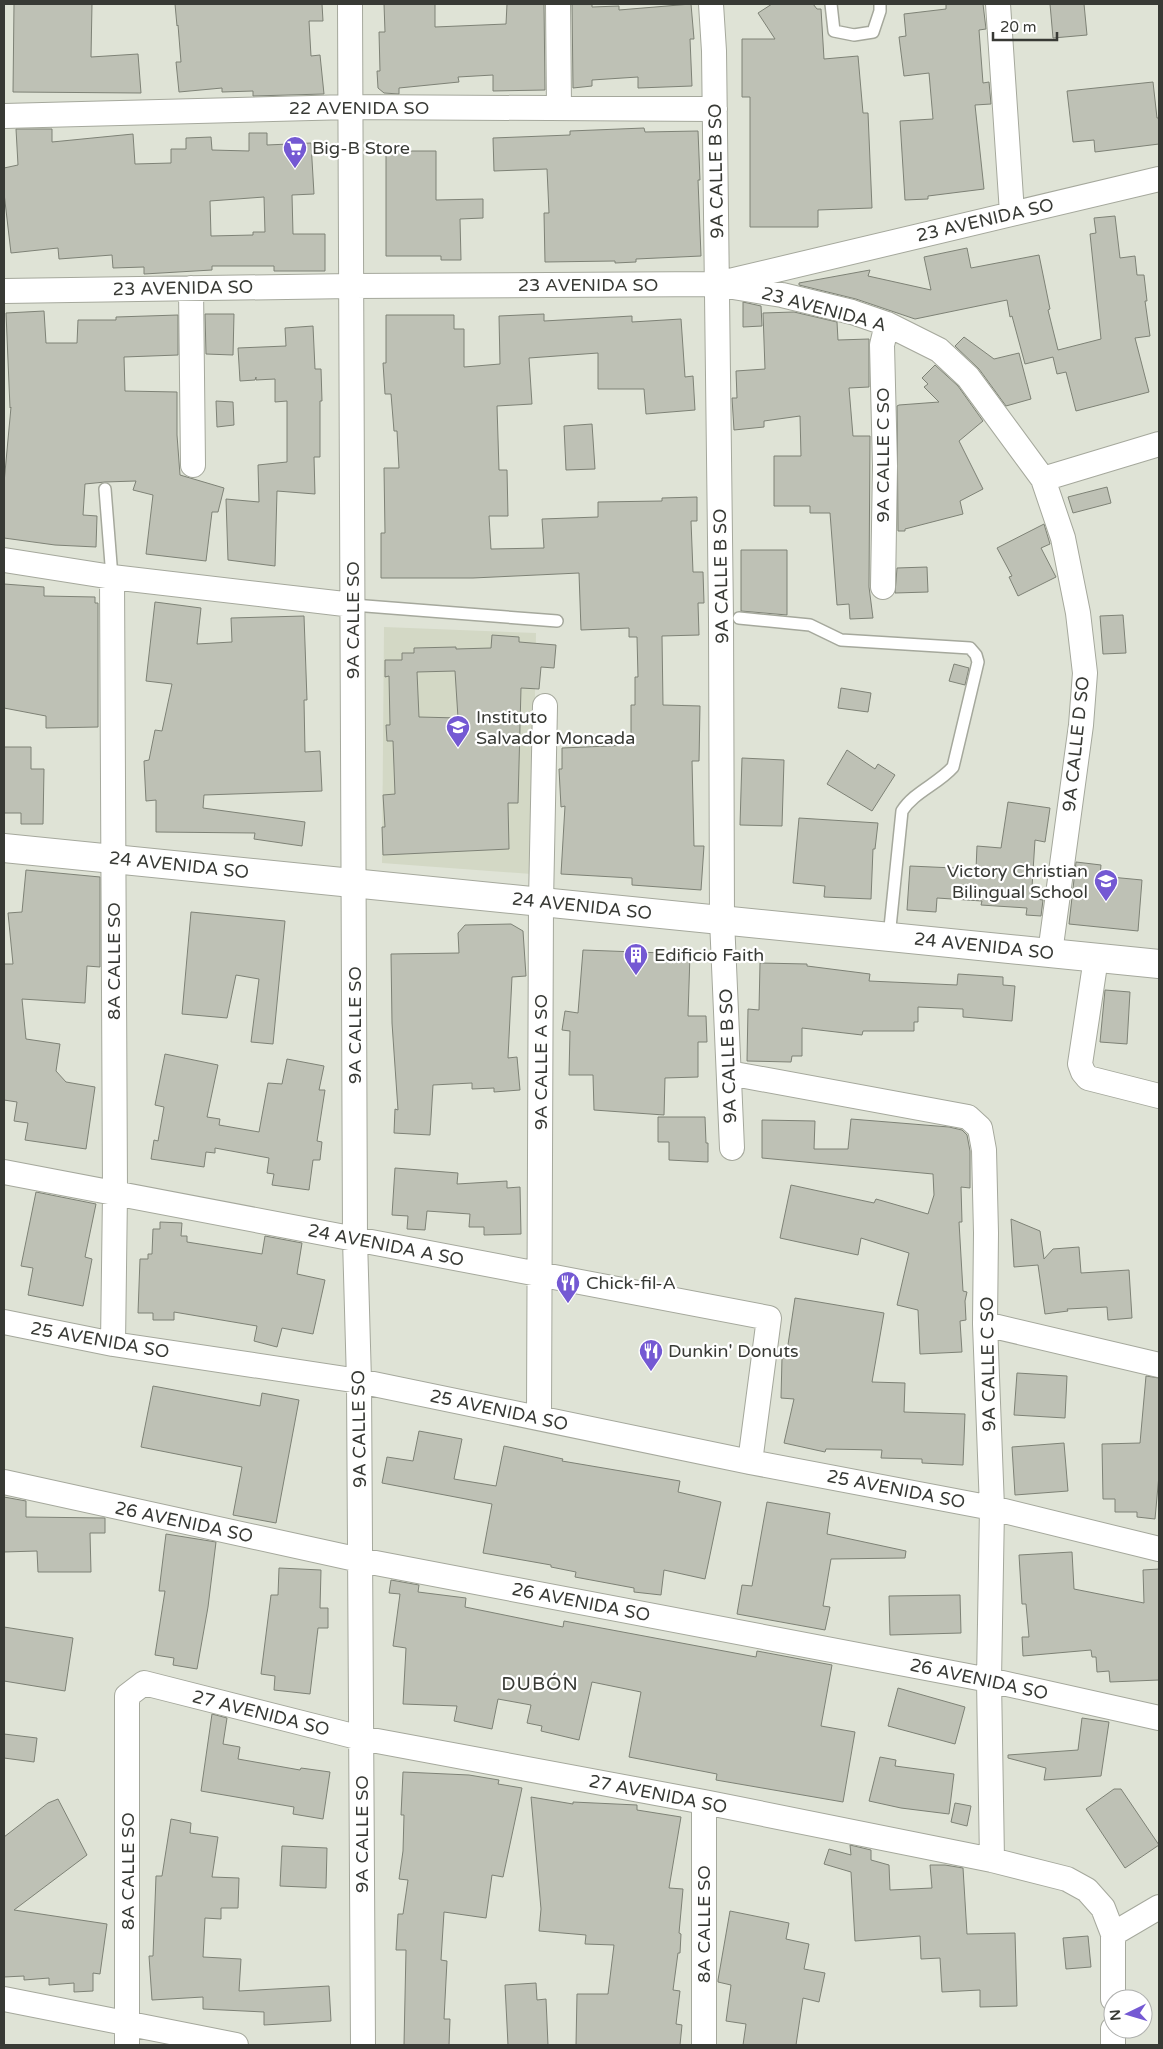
<svg xmlns="http://www.w3.org/2000/svg" width="1163" height="2049" font-family="'Varela Round',sans-serif">
<style>
.built{fill:#d3d8c5}
.building{fill:#bec1b5;stroke:#7e8276;fill-rule:evenodd}
.lines{fill:none;stroke-linecap:round;stroke-linejoin:round}
.lane-casing{stroke:#a5a89c;stroke-width:14}
.street-casing{stroke:#a5a89c;stroke-width:26}
.secondary-casing{stroke:#a5a89c;stroke-width:30}
.lane{stroke:#fff;stroke-width:11}
.street{stroke:#fff;stroke-width:24}
.secondary{stroke:#fff;stroke-width:28}
.labels{text-anchor:middle;dominant-baseline:central;stroke-width:4.5;stroke-linejoin:round;paint-order:stroke}
.street-label{font-size:18px;fill:#383a35;stroke:#fff}
.poi-label{font-size:18px;fill:#383a35;stroke:#fff;text-anchor:start}
.neighbourhood-label{font-size:19px;letter-spacing:1px;fill:#383a35;stroke:#fff}
</style>
<rect width="100%" height="100%" fill="#dfe3d6"/>
<!-- built -->
<path class="built" d="M384,627L536,633L532,874L382,863Z"/>
<!-- building -->
<path class="building" d="M14,4H92L91,57L138,54L141,93L13,92Z
M175,4H322L323,21H309L311,56L320,55L324,94L253,96V91L222,92V88L179,92L176,62H181L178,25L177,26Z
M384,4H435V27L506,24L507,4H544L545,90L493,91V75L458,77L459,82L399,88V94L384,93L378,88L377,71H380L379,32H385Z
M572,4H592V7L619,6V10L691,4L694,39H690L692,86L638,88V77L592,80V86L573,88Z
M772,4H813L817,9H821L824,59L858,56L863,113H868L872,208L818,210V227H750V97H742V39H775L758,13Z
M946,4H983L986,29L979,30L983,83L989,82L991,104L975,105L984,189L928,196V199L905,200L900,121L933,119L929,73L904,76L899,37L906,36L904,14L946,9Z
M1050,4H1084L1087,35L1053,38Z
M1153,82L1157,118H1159V144L1095,152L1094,140L1073,142L1067,91Z
M644,128L645,132L698,131L700,180H698L701,256L636,259V262L615,263V261L545,262L544,213H549L547,169L494,171L493,138L570,135V131Z
M16,129H52V142L133,134L135,164L171,163V149H186V138L211,137L212,150L249,151V133H267V145L311,143L314,194L292,195L293,234H325V271H274V266H212V270L144,274V267L113,268L112,255L59,259L58,248L11,253L4,193V168L18,165ZM264,197L265,232H253V235L211,236L210,201Z
M386,151H436V200L483,199V218L460,219L461,260H441V256H386Z
M1115,216L1120,258L1135,256L1137,275H1144L1147,301H1145L1150,336L1135,338L1149,392L1076,411L1066,372L1057,374L1053,357L1025,364L1012,316L1010,317L1007,300L915,319L856,299L799,285V283L870,270L868,276L931,290L924,257L967,248L971,268L1039,255L1050,309L1048,310L1058,350L1101,339L1090,234L1096,233L1094,218Z
M743,302L761,306L762,326L743,327Z
M44,311L46,343H77L78,320H116V317L178,315V355L124,357L125,391L177,392V435L180,475L224,488L218,512H212L206,561L146,554L153,495L133,490L136,481L105,482L85,484L83,515L97,516L96,547L55,545L4,538V483L11,407L10,408L6,313Z
M794,312L837,322L838,340L869,339V387L849,388L853,436H870L869,587L873,618L850,619L849,604L837,605L830,513H810V506H774V456H801L800,416L764,421V427L734,430L732,398H737L736,371L765,369L763,313Z
M205,314H234L233,355L206,354Z
M544,314V321L632,316V322L681,319L685,377L693,376L695,410L646,414L644,389H598V353L529,358L532,404L497,406L499,470H507L508,516H489L491,549L544,548L542,519L598,517V502L662,501V498L697,497V521H691L693,572H703L704,603H698L699,635L662,636L663,705L700,706L699,761H692L694,846H704L701,890L632,885V878L561,874L565,806L561,807L559,769H562V748L631,745V705H635V677H638L637,637H629V628L581,630L579,573L473,578H381V533H385L384,468H399L397,431H394L391,394H385L383,363H386V315H454V329H464V367L500,364L499,316Z
M313,326L315,369H321L322,401H320V457H314L315,494L277,491L275,566L228,560L226,499L259,502L258,465L287,462V401L275,402V379L256,380V377L255,380L240,381L238,348L286,346L285,328Z
M964,337L994,359L1019,353L1031,399L1006,406L979,369L955,346Z
M935,365L958,386L983,421L959,441L983,489L960,501L963,514L905,529V531H898L897,406L899,405L939,402L924,387L928,384L922,378Z
M216,401L233,402L234,425L217,427Z
M592,424L595,469L566,470L564,426Z
M1107,487L1111,503L1073,513L1068,497Z
M1044,524L1050,544L1041,548L1056,577L1018,596L1009,577L1012,576L997,548Z
M741,550H787V615L741,611Z
M927,567L928,592L895,593L897,568Z
M4,584L44,587V596L95,597V603H98V727L46,728V716L4,708Z
M155,602L201,608L197,644L232,642L231,618L304,616L307,700H304L305,752L320,751L322,791L204,795L203,808L305,822L302,846L254,839L255,833L156,832V800L146,801L144,761L149,760L155,730L162,731L172,684L146,681Z
M1123,615L1126,653L1103,654L1100,616Z
M492,635L519,637V642L556,645L554,668L541,667L539,689L521,688L518,803H508L509,849L383,855L382,827H385L383,795L395,794L393,741H387L386,725H390L389,676L385,677V660H402V653H414V648L456,647V649L491,648ZM455,671L458,718L419,717L417,672Z
M954,664L969,668L965,685L949,681Z
M841,688L871,693L868,712L838,708Z
M4,747H31V769H44L43,824H21V813H4Z
M847,750L875,769L878,764L895,775L872,811L827,784Z
M742,758L784,760L782,826L740,825Z
M1008,802L1050,808L1045,842L1035,840L1032,887H1037L1036,899L1043,900L1041,916L1026,915L1027,908L981,905L982,901L937,898L936,912L907,910L910,866L976,869L977,846L1001,848Z
M799,818L878,823L875,849H873L871,899L824,897L825,886L793,883Z
M1076,862L1101,865L1100,876L1142,880L1138,931L1069,924Z
M26,870L100,877V967L87,966L85,1003L22,999L26,1039L60,1044L56,1071L66,1082L95,1087L86,1149L25,1140L28,1123L14,1121L17,1102L4,1100V964H13L8,913L22,912Z
M191,912L285,921L273,1044L251,1042L259,979L236,975L227,1018L182,1014Z
M511,924L523,931L526,976L512,977L508,1058L517,1057L520,1090L494,1092V1088L472,1089V1083L433,1085L430,1135L394,1133L395,1109L398,1110L392,1023L391,954L459,953L458,933L465,925Z
M583,950L690,954L688,1016H706L707,1042H698V1077L665,1078L664,1115L594,1110L593,1075H569L570,1031L562,1030L565,1011L578,1013Z
M760,963L807,964V966L870,974L869,981L957,985L958,974L1003,977V985L1015,986L1012,1021L963,1017V1009L918,1007V1022H914V1031H863L862,1035L802,1028V1056H792L791,1062L747,1061L748,1009L759,1010Z
M1105,990L1130,992L1127,1044L1100,1042Z
M165,1054L218,1065L207,1117L220,1119L219,1125L259,1132L268,1083L282,1084L287,1059L324,1066L319,1090H325L317,1141L322,1142L320,1160H313L309,1190L272,1185L274,1174L267,1173L269,1158L215,1148V1153L206,1152L204,1167L151,1159L154,1140L158,1141L164,1107L155,1105Z
M658,1117H705L706,1143H708V1162L669,1160V1142H658Z
M851,1119L949,1127L962,1130L967,1135L970,1151V1188L961,1187L962,1222H959L963,1291L967,1292L965,1301L966,1320L960,1321L962,1352L920,1354L918,1310L897,1305L909,1253L861,1238L858,1255L780,1238L791,1185L874,1203L876,1199L928,1214L934,1195L933,1174L762,1158V1120L815,1121L814,1149H848Z
M395,1168L458,1173L457,1184L507,1181V1188L520,1187L521,1234L484,1235V1227H469L470,1214L427,1211L425,1230L407,1229L408,1216L392,1215Z
M36,1192L96,1204L85,1257L92,1259L83,1306L28,1295L33,1268L21,1266Z
M1011,1219L1040,1231L1044,1259L1053,1249L1079,1247L1081,1273L1129,1270L1132,1318L1108,1320L1107,1307L1067,1309L1068,1311L1045,1314L1038,1265L1014,1267Z
M160,1222L182,1223L181,1236H187V1242L262,1254L265,1236L302,1243L297,1274L325,1280L313,1334L282,1328L277,1347L254,1341L257,1326L174,1312V1320H153V1313H138L140,1259H148V1254H152L153,1229H160Z
M795,1298L884,1313L872,1382L905,1383L904,1412L965,1414L963,1465L922,1463V1459L881,1458L882,1450L826,1449L825,1452L784,1443L794,1399L781,1398L782,1358H786Z
M1017,1373L1067,1376L1065,1418L1014,1415Z
M1146,1376L1159,1378V1475L1155,1519L1137,1517V1512H1115V1499H1103L1102,1444L1140,1443Z
M153,1386L260,1406L262,1393L299,1400L276,1523L233,1515L242,1467L141,1447Z
M419,1431L462,1439L454,1479L496,1486L504,1446L563,1459L562,1461L680,1481L678,1492L721,1502L705,1579L664,1570L661,1595L634,1592V1588L575,1577L576,1572L551,1567V1565L483,1553L492,1504L382,1483L387,1457L413,1461Z
M1064,1443L1068,1491L1015,1495L1012,1447Z
M4,1497L26,1501V1517L105,1518V1533H90L91,1572H38L37,1551L4,1552Z
M767,1502L830,1513L827,1534L906,1551L905,1558L831,1559L823,1606L830,1607L825,1630L737,1614L742,1585L752,1586Z
M166,1534L216,1542L208,1607L197,1669L173,1665L174,1658L155,1655L165,1591H159Z
M1072,1552L1074,1589L1144,1603L1143,1570L1159,1569V1680L1110,1682L1109,1671L1097,1672L1096,1657H1092L1091,1650L1023,1656L1022,1637H1029L1026,1604H1022L1019,1555Z
M279,1568L321,1570L320,1608H328V1628H318L310,1694L274,1690L275,1676L261,1674L271,1595H278Z
M391,1580L419,1585L418,1592L466,1598L465,1607L563,1627L564,1621L756,1657L757,1651L832,1665L821,1726L855,1732L843,1802L716,1780L717,1774L629,1757L641,1692L592,1682L579,1740L541,1731L542,1726L527,1723L531,1705L498,1699L492,1729L454,1721L457,1706L403,1704L406,1648L393,1646L400,1594L389,1593Z
M960,1595L961,1633L890,1635L889,1596Z
M4,1627L73,1638L65,1691L4,1681Z
M898,1688L965,1707L955,1744L888,1726Z
M212,1714L227,1718L223,1744L240,1747L238,1759L300,1770L301,1768L330,1772L323,1819L293,1814L294,1807L201,1791Z
M1082,1718L1109,1722L1101,1776L1044,1780L1046,1768L1008,1758V1755L1078,1750Z
M4,1734L37,1738L34,1762L4,1758Z
M880,1757L896,1760L895,1766L954,1774L949,1814L901,1808L869,1801Z
M403,1772L469,1775L499,1780L498,1784L522,1788L503,1877L492,1875L486,1918L444,1912L441,1960L447,1961L444,2019H450L449,2045H404L406,1950H396L398,1914H403L408,1880L399,1879L403,1851L404,1815H401Z
M1114,1789H1121L1159,1845L1125,1868L1086,1809Z
M531,1797L573,1804V1802L637,1805V1810L681,1817L669,1888L683,1889L679,1933L681,1934L680,1953H678L673,1990L680,1991L676,2024L682,2025L680,2045H576L577,1994H608L614,1945L585,1944L586,1935L539,1931L541,1909Z
M58,1799L87,1855L14,1910L107,1924L100,1974L93,1973V1991L74,1992V1983L49,1985V1978L24,1980V1976L4,1977V1837L48,1803Z
M955,1803L971,1806L967,1826L951,1822Z
M171,1819L191,1823L190,1833L218,1837L212,1877L239,1878L238,1908H221V1919L205,1918L203,1957L241,1959L239,1991L329,1986L331,2021L264,2025V2012L203,2009V1997L152,2000L149,1956H153L156,1876H162Z
M850,1845L871,1850V1860L889,1865L890,1890L932,1888L930,1865H945L963,1868L967,1934L1015,1933L1017,2006L980,2007V1990L942,1992L940,1958L921,1959L920,1936L855,1941L851,1872L824,1864L829,1849L851,1855Z
M282,1846L327,1848L326,1888L280,1886Z
M730,1911L789,1923L786,1939L809,1944L804,1969L825,1973L819,2002L803,1998L796,2045H743L746,2024L726,2021L731,1985L718,1982V1980Z
M1088,1936L1091,1967L1066,1969L1063,1938Z
M536,1983L537,2000L546,1999L548,2045H508L505,1985Z"/>
<g class="lines">
<!-- lane casing -->
<g class="lane-casing">
<path id="lane" d="M831,4L834,31L854,35L873,32L880,11V4
M105,489L112,577
M353,605L557,621
M739,618L810,625L841,640L970,648L976,655L978,662L953,767C938,784 914,792 902,811L889,937"/>
</g>
<!-- street casing -->
<g class="street-casing">
<path id="street" d="M350,4L355,1239L359,1381L363,2045
M558,4L559,108
M711,4L714,51L721,619L722,920L732,1148
M998,4L1012,213
M4,116L350,107L715,109
M727,286L782,295L852,312L887,324L939,350L968,377L1043,479L1063,538L1078,613L1085,673L1081,725L1050,953
M191,288L193,465
M4,291L351,286L717,284L1159,179
M1043,479L1159,444
M4,560L112,577L353,605
M112,577L115,1193L113,1344
M883,587L885,466L882,345L887,324
M1096,958L1080,1064L1083,1072L1088,1078L1159,1096
M729,1073L968,1117L980,1128L984,1150L986,1233L985,1324L992,1508L989,1680L992,1860
M4,1172L769,1318L750,1462
M4,1322L113,1344L359,1381L750,1462L992,1508L1159,1549
M985,1324L1159,1365
M539,1418L541,902L545,706
M4,1482L360,1560L989,1680L1159,1718
M1113,1934L1159,1907
M4,1999L236,2045
M1113,2029V2045
M127,2045V1696L144,1683L361,1738L704,1802L992,1860L1067,1879L1087,1890L1103,1908L1113,1934V1999
M704,2045V1802"/>
</g>
<!-- secondary casing -->
<g class="secondary-casing">
<path id="secondary" d="M4,848L1159,964"/>
</g>
<!-- lane -->
<use href="#lane" class="lane"/>
<!-- street -->
<use href="#street" class="street"/>
<!-- secondary -->
<use href="#secondary" class="secondary"/>
</g>
<!-- icons -->
<defs>
<g id="supermarket-pin" transform="scale(1.25)"><path d="M0 17L-7.5 6A9.5 9.5 0 1 1 7.5 6Z" fill="#7459d3" stroke="#fff"/><path d="M-6-5.5h2.5l.6 2H6L4.5 2H-2.5L-4.4-4H-6ZM-1.5 3.2a1.3 1.3 0 1 0 .1 0ZM3 3.2a1.3 1.3 0 1 0 .1 0Z" fill="#fff"/></g>
<g id="school-pin" transform="scale(1.25)"><path d="M0 17L-7.5 6A9.5 9.5 0 1 1 7.5 6Z" fill="#7459d3" stroke="#fff"/><path d="M0-5L7-2L0 1L-7-2ZM-4 1L0 2.5L4 1V4Q0 6-4 4Z" fill="#fff"/></g>
<g id="building-pin" transform="scale(1.25)"><path d="M0 17L-7.5 6A9.5 9.5 0 1 1 7.5 6Z" fill="#7459d3" stroke="#fff"/><path d="M-4-6H4V6H1V3H-1V6H-4ZM-2.5-4.3h1.7v1.8h-1.7ZM.8-4.3h1.7v1.8H.8ZM-2.5-1h1.7V.8h-1.7ZM.8-1h1.7V.8H.8Z" fill="#fff"/></g>
<g id="restaurant-pin" transform="scale(1.25)"><path d="M0 17L-7.5 6A9.5 9.5 0 1 1 7.5 6Z" fill="#7459d3" stroke="#fff"/><path d="M-5-6h1v4h1v-4h1v4h1v-4h1v5L-1.5 .5V6h-2V.5L-5-1ZM5-6V6H3V1.5H1.5Q1.5-4 5-6Z" fill="#fff"/></g>
</defs>
<g fill-rule="evenodd">
<use href="#supermarket-pin" x="295" y="148"/>
<use href="#school-pin" x="458" y="727"/>
<use href="#school-pin" x="1106" y="881"/>
<use href="#building-pin" x="636" y="955"/>
<use href="#restaurant-pin" x="568" y="1283"/>
<use href="#restaurant-pin" x="651" y="1351"/>
</g>
<g class="labels">
<!-- street labels -->
<g class="street-label">
<text x="359" y="108">22 AVENIDA SO</text>
<text transform="translate(716 171) rotate(-91)">9A CALLE B SO</text>
<text transform="translate(985 220) rotate(-13)">23 AVENIDA SO</text>
<text x="588" y="285">23 AVENIDA SO</text>
<text transform="translate(183 288) rotate(-1)">23 AVENIDA SO</text>
<text transform="translate(824 309) rotate(15)">23 AVENIDA A</text>
<text transform="translate(883 455) rotate(-90)">9A CALLE C SO</text>
<text transform="translate(721 576) rotate(-91)">9A CALLE B SO</text>
<text transform="translate(353 620) rotate(-90)">9A CALLE SO</text>
<text transform="translate(1076 744) rotate(-84)">9A CALLE D SO</text>
<text transform="translate(179 865) rotate(6)">24 AVENIDA SO</text>
<text transform="translate(582 906) rotate(6)">24 AVENIDA SO</text>
<text transform="translate(984 946) rotate(6)">24 AVENIDA SO</text>
<text transform="translate(114 961) rotate(-90)">8A CALLE SO</text>
<text transform="translate(355 1025) rotate(-90)">9A CALLE SO</text>
<text transform="translate(728 1056) rotate(-92)">9A CALLE B SO</text>
<text transform="translate(541 1062) rotate(-90)">9A CALLE A SO</text>
<text transform="translate(386 1245) rotate(11)">24 AVENIDA A SO</text>
<text transform="translate(100 1340) rotate(10)">25 AVENIDA SO</text>
<text transform="translate(988 1364) rotate(-91)">9A CALLE C SO</text>
<text transform="translate(499 1410) rotate(12)">25 AVENIDA SO</text>
<text transform="translate(359 1429) rotate(-91)">9A CALLE SO</text>
<text transform="translate(896 1489) rotate(11)">25 AVENIDA SO</text>
<text transform="translate(184 1522) rotate(12)">26 AVENIDA SO</text>
<text transform="translate(581 1602) rotate(11)">26 AVENIDA SO</text>
<text transform="translate(979 1679) rotate(12)">26 AVENIDA SO</text>
<text transform="translate(261 1713) rotate(14)">27 AVENIDA SO</text>
<text transform="translate(658 1794) rotate(11)">27 AVENIDA SO</text>
<text transform="translate(362 1834) rotate(-90)">9A CALLE SO</text>
<text transform="translate(128 1871) rotate(-90)">8A CALLE SO</text>
<text transform="translate(704 1924) rotate(-90)">8A CALLE SO</text>
</g>
<!-- poi labels -->
<g class="poi-label">
<text x="312" y="148">Big-B Store</text>
<text x="476" y="717">Instituto<tspan x="476" dy="21">Salvador Moncada</tspan></text>
<text x="1088" y="871" text-anchor="end">Victory Christian<tspan x="1088" dy="21">Bilingual School</tspan></text>
<text x="654" y="955">Edificio Faith</text>
<text x="586" y="1283">Chick-fil-A</text>
<text x="668" y="1351">Dunkin' Donuts</text>
</g>
<!-- neighbourhood labels -->
<g class="neighbourhood-label">
<text x="540" y="1684">DUBÓN</text>
</g>
</g>
<!-- border -->
<rect width="1163" height="2049" fill="none" stroke="#383a35" stroke-width="10"/>
<!-- north arrow -->
<g transform="translate(1128 2014) rotate(265)"><circle r="24" fill="#ffffff" stroke="#afb0ae"/>
<path d="M0-4L9 19L0 12L-9 19Z" fill="#7459d3"/>
<text y="-8" font-size="14" font-weight="bold" text-anchor="middle" fill="#383a35">N</text>
</g>
<!-- scale -->
<path d="M993 32v8h64v-8" fill="none" stroke="#383a35" stroke-width="2.5"/>
<text x="1000" y="32" font-size="15" fill="#383a35" stroke="#ffffff" stroke-width="4" paint-order="stroke">20 m</text>
</svg>
